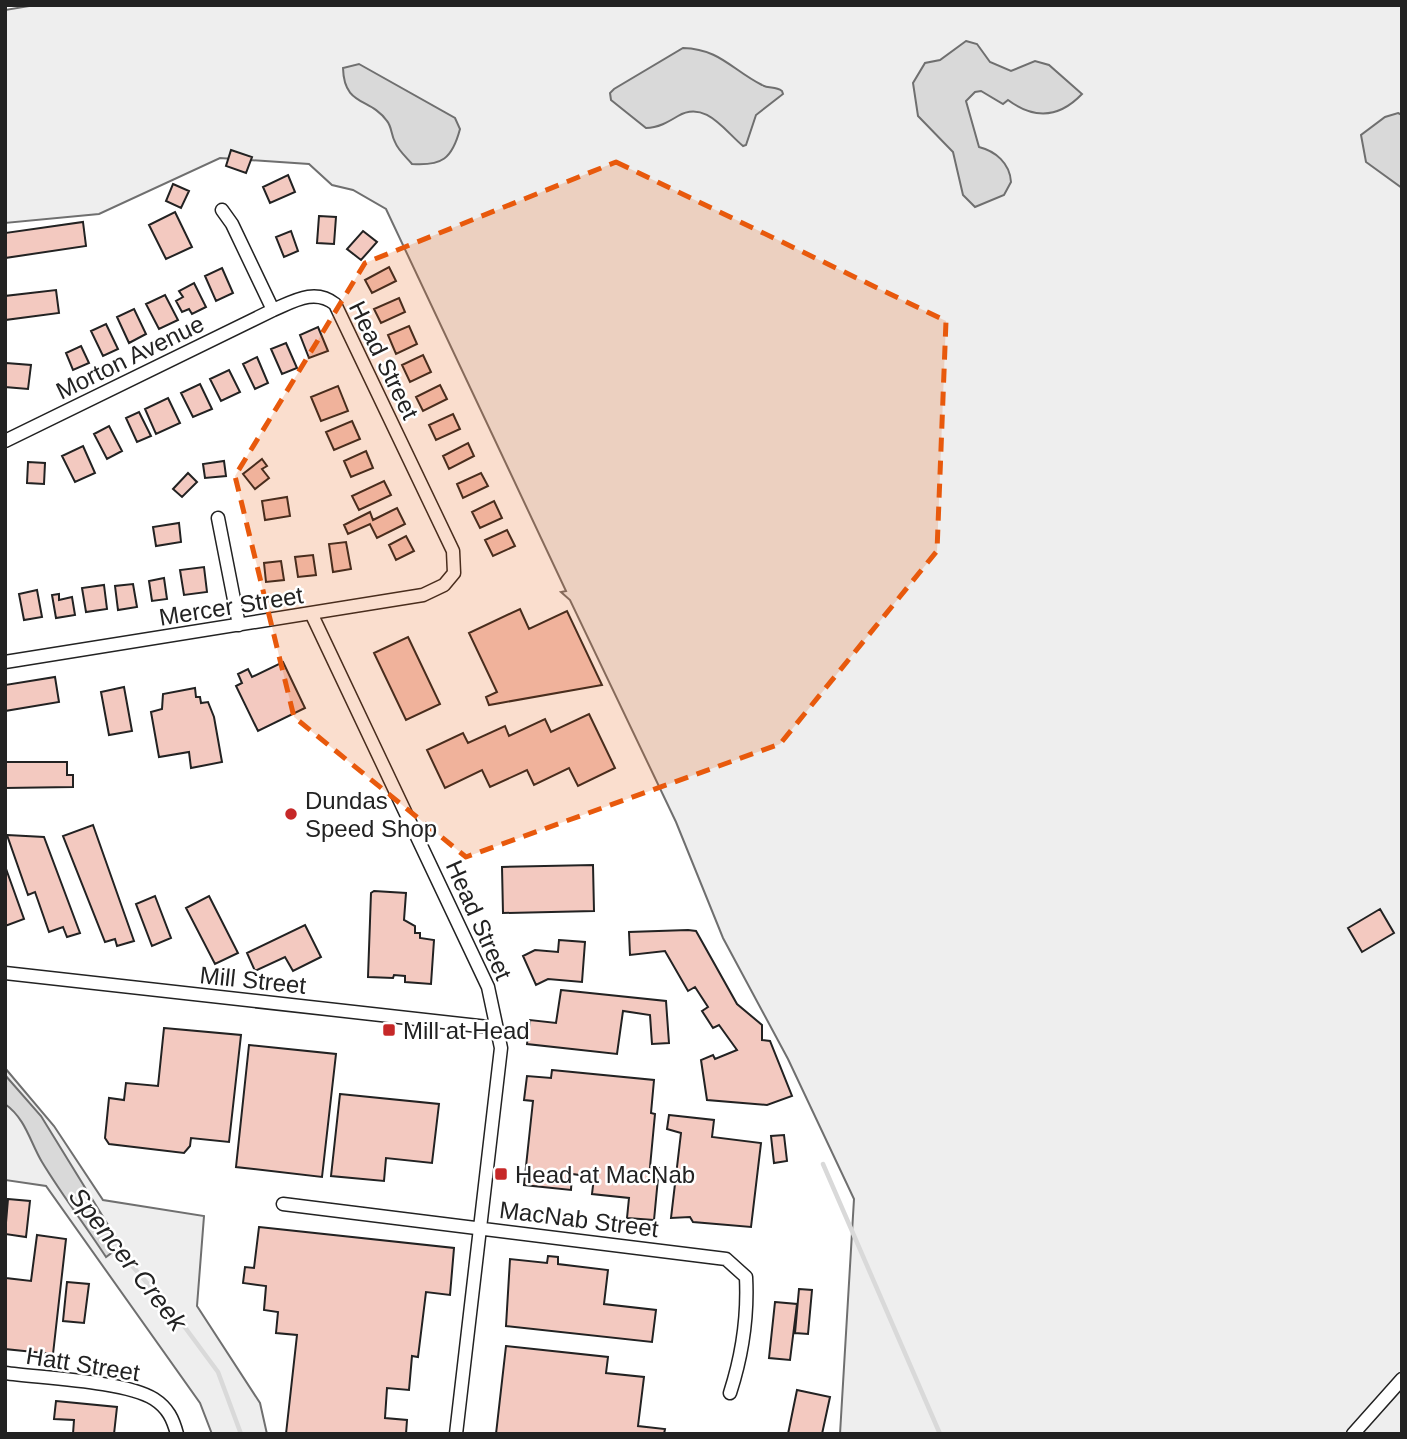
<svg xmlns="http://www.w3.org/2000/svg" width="1407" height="1439" font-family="Arial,sans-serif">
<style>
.green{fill:#eee;stroke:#6f6f6f;stroke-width:2}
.water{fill:#d9d9d9;stroke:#6f6f6f;stroke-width:2}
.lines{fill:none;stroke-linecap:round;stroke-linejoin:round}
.stream{stroke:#d9d9d9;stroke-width:4.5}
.building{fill:#f3c9c0;stroke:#222;stroke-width:2}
.minor-casing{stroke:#222;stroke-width:15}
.minor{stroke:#fff;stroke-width:12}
.marked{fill:#e8590c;fill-opacity:0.2;stroke:#e8590c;stroke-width:5;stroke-dasharray:14 9;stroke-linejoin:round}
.poi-dot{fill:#c62828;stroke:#fff;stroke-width:2.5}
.labels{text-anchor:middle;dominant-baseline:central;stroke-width:5;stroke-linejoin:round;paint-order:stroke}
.street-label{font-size:24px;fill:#222;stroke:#fff}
.poi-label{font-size:24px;fill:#222;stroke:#fff;text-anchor:start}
.water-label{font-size:26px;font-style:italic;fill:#222;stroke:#fff}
</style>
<rect width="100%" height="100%" fill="#fff"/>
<!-- green -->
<path class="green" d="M35,5H1402V1434H840L854,1199L788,1059L723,938L676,822L570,600L561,592L566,591L386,209L353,190L332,185L309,164L220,158L99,214L5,223V10Z
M5,1068L54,1126L103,1200L204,1216L197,1306L260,1403L267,1434H212L200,1403L46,1186L5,1180Z"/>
<!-- water -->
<path class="water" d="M966,41L977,44L990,62L1011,71L1035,61L1049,65L1082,94C1060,117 1035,120 1008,100L1003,104L981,91L975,92L966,101L979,147C995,151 1010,163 1011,182L1004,195L975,207L963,195L953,152L918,116L913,83L925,63L940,60Z
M683,48C720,49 732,70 762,85C769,89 775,86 782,91L783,94L756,115L746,145L743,146C724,130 705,100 678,116C668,122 658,128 646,128L611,100L610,93L614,89Z
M359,64L455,118L460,129C452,159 442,166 412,164C406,157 398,150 395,142C391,135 392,127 387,121C370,97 344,107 343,68Z
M1398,113L1402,115V188L1366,162L1361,135L1385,117Z
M5,1075L41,1116L121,1246L106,1257C85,1225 62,1195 42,1162C30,1142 26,1119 5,1104Z"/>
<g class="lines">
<!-- stream -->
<path class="stream" d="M823,1164L940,1434
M114,1245L181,1322L218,1372L241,1434"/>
</g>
<!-- building -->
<path class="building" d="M231,150L252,157L246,173L226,166Z
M288,175L295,192L270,203L263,187Z
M173,184L189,191L181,208L166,201Z
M175,212L192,247L166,259L149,225Z
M319,216L336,217L334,244L317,243Z
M83,222L86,246L5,258V233Z
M291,231L298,251L284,257L276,237Z
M363,231L377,242L361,260L347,249Z
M389,267L396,281L372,293L365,280Z
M222,268L233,293L216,301L205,276Z
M194,283L206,307L192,314L189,309L182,312L176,301L183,297L179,291Z
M56,290L59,313L5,320V296Z
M165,295L178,320L159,329L146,304Z
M399,298L405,312L381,323L374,309Z
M134,309L146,334L129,343L117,317Z
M106,324L118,349L103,356L91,331Z
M409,326L417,344L396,354L388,335Z
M318,327L328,351L309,358L300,335Z
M286,343L297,368L282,374L271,349Z
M81,346L89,363L73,370L66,353Z
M423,355L431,372L410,382L402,365Z
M257,357L268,383L255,389L243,364Z
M6,363L31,365L28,389L5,387Z
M229,370L240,392L221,401L210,379Z
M200,384L212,409L193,417L181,393Z
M440,385L447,399L423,411L416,397Z
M338,386L348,411L321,421L311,397Z
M168,398L180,423L156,434L145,409Z
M139,412L151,436L137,442L126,418Z
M453,414L460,429L436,440L429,425Z
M352,421L360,439L334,450L326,432Z
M109,426L122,451L107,459L94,434Z
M468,443L474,456L449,469L443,456Z
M83,446L95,473L75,482L62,456Z
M366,451L373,468L351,477L344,461Z
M262,459L267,466L262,469L269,478L255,489L243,474Z
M224,461L226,476L205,478L203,464Z
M28,462L45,463L44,484L27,483Z
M188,473L197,482L182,497L173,489Z
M481,473L488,486L463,498L457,484Z
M384,481L391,495L359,510L352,496Z
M287,497L290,516L265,520L262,501Z
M494,501L502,518L480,528L472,512Z
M397,508L405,524L377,538L370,524L348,534L344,525L370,512L373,520Z
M179,523L181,542L156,546L153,527Z
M507,530L515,546L493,556L485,540Z
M406,536L414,551L396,560L389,545Z
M346,542L351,569L333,572L329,544Z
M313,555L316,575L298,577L295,557Z
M281,561L284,580L266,582L264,563Z
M204,567L207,592L184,595L180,570Z
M164,578L167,599L152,601L149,581Z
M133,584L137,607L118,610L115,586Z
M104,585L107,609L86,612L82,588Z
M37,590L42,617L24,620L19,594Z
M59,594V600L72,597L75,615L56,618L52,595Z
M520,609L529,629L567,611L602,685L489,705L486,697L497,692L469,633Z
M408,637L440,704L406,720L374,653Z
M283,662L305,708L258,731L236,686L242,683L238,674L248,669L252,677Z
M55,677L59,702L5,711V685Z
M124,687L132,731L109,735L101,692Z
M195,688L196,697H200L201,703L208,702L214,717L222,762L191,768L189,752L159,757L151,712L162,709L163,694Z
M589,714L615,768L578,786L569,768L534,785L527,770L490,787L482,770L445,788L427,750L463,733L468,743L505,726L509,736L545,719L551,732Z
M5,762H67V775H73V787L5,788Z
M93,825L134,941L117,946L115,939L105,942L63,836Z
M7,835L44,837L80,933L67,937L63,927L49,932L35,892L28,895Z
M593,865L594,911L503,913L502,867Z
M5,866L24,919L5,926Z
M374,891L406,893L404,920L415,926V933H420V938L434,940L431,984L405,982V976L394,975L393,978L368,977L371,893Z
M155,896L171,938L152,946L136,904Z
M209,896L238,953L215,964L186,908Z
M1380,909L1394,933L1362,952L1348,928Z
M305,925L321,957L293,971L285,957L255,971L247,953Z
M688,930L696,931L737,1004L762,1025V1040L770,1041L792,1096L767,1105L707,1100L701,1060L713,1055L715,1059L737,1050L719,1025L713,1028L702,1011L708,1007L695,987L688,991L665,951L630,955L629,932Z
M559,940L585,942L582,982L548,979L536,985L523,956L535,950L558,952Z
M561,990L666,1001L669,1043L652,1044L650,1015L623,1011L617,1054L527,1044L530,1020L556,1023Z
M164,1028L241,1035L229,1142L191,1138L190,1146L184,1153L109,1144L105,1138L109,1098L124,1100L126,1083L158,1086Z
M249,1045L336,1054L322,1177L236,1167Z
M552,1070L654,1080L651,1113L655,1114L650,1167L659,1168L654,1220L627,1218L629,1198L592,1194L594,1177L572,1174L571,1190L524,1185L533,1101L524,1100L527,1076L551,1078Z
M340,1094L439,1104L432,1163L386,1158L384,1181L331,1176Z
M669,1115L714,1120L712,1137L761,1143L751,1227L693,1222L690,1217L671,1218L681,1133L667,1129Z
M784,1135L787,1161L774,1163L771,1136Z
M8,1199L30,1201L26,1237L5,1234Z
M259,1227L454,1248L450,1295L426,1292L418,1357L412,1356L409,1390L387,1388L385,1418L407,1420L406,1434H286L297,1335L276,1333L278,1312L264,1310L266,1286L243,1283L245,1267L254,1268Z
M37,1235L66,1239L53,1354L5,1349V1268L6,1278L31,1281Z
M548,1256L558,1257V1264L608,1270L604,1304L656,1310L652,1342L506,1326L510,1259L547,1263Z
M67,1282L89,1284L84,1323L63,1321Z
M799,1289L812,1290L808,1334L795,1333Z
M775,1302L797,1304L790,1360L769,1358Z
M506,1346L608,1357L606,1373L644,1377L638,1426L665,1429L664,1434H496Z
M797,1390L830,1397L822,1434H788Z
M56,1401L117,1407L114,1434H73L74,1420L54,1419Z"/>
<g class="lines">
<!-- minor casing -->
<g class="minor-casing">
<path id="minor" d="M222,210L232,224L273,310
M5,441L273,310C294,301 315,288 335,304L453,551L454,573L444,585L423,595L5,662
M218,518L239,625
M312,615L488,987L501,1048L456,1434
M5,973L497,1028
M283,1204L726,1259L746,1277C748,1316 742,1356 730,1393
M5,1373C42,1378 126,1381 154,1399C168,1408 173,1419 177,1434
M1353,1434L1402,1379"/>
</g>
<!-- minor -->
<use href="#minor" class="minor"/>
</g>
<!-- marked area -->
<path class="marked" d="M616,162L946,321L937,551L780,744L466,857L294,717L235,476L365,263Z"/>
<!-- markers -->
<g class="poi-dot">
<circle cx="291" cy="814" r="7"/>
<rect x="382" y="1023" width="14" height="14" rx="3.5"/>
<rect x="494" y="1167" width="14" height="14" rx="3.5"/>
</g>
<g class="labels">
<!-- street labels -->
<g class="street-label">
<text transform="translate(130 357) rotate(-26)">Morton Avenue</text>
<text transform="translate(384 360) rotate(64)">Head Street</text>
<text transform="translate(231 606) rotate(-9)">Mercer Street</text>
<text transform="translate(479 920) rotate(66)">Head Street</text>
<text transform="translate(253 980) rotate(6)">Mill Street</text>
<text transform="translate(579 1219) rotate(7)">MacNab Street</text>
<text transform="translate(83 1364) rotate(9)">Hatt Street</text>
</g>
<!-- poi labels -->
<g class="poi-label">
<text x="305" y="800">Dundas<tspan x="305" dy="28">Speed Shop</tspan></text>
<text x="403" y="1030">Mill at Head</text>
<text x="515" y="1174">Head at MacNab</text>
</g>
<!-- water labels -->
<g class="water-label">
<text transform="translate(128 1259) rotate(52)">Spencer Creek</text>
</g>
</g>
<!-- border -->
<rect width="1407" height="1439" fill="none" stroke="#222222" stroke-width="14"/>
</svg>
